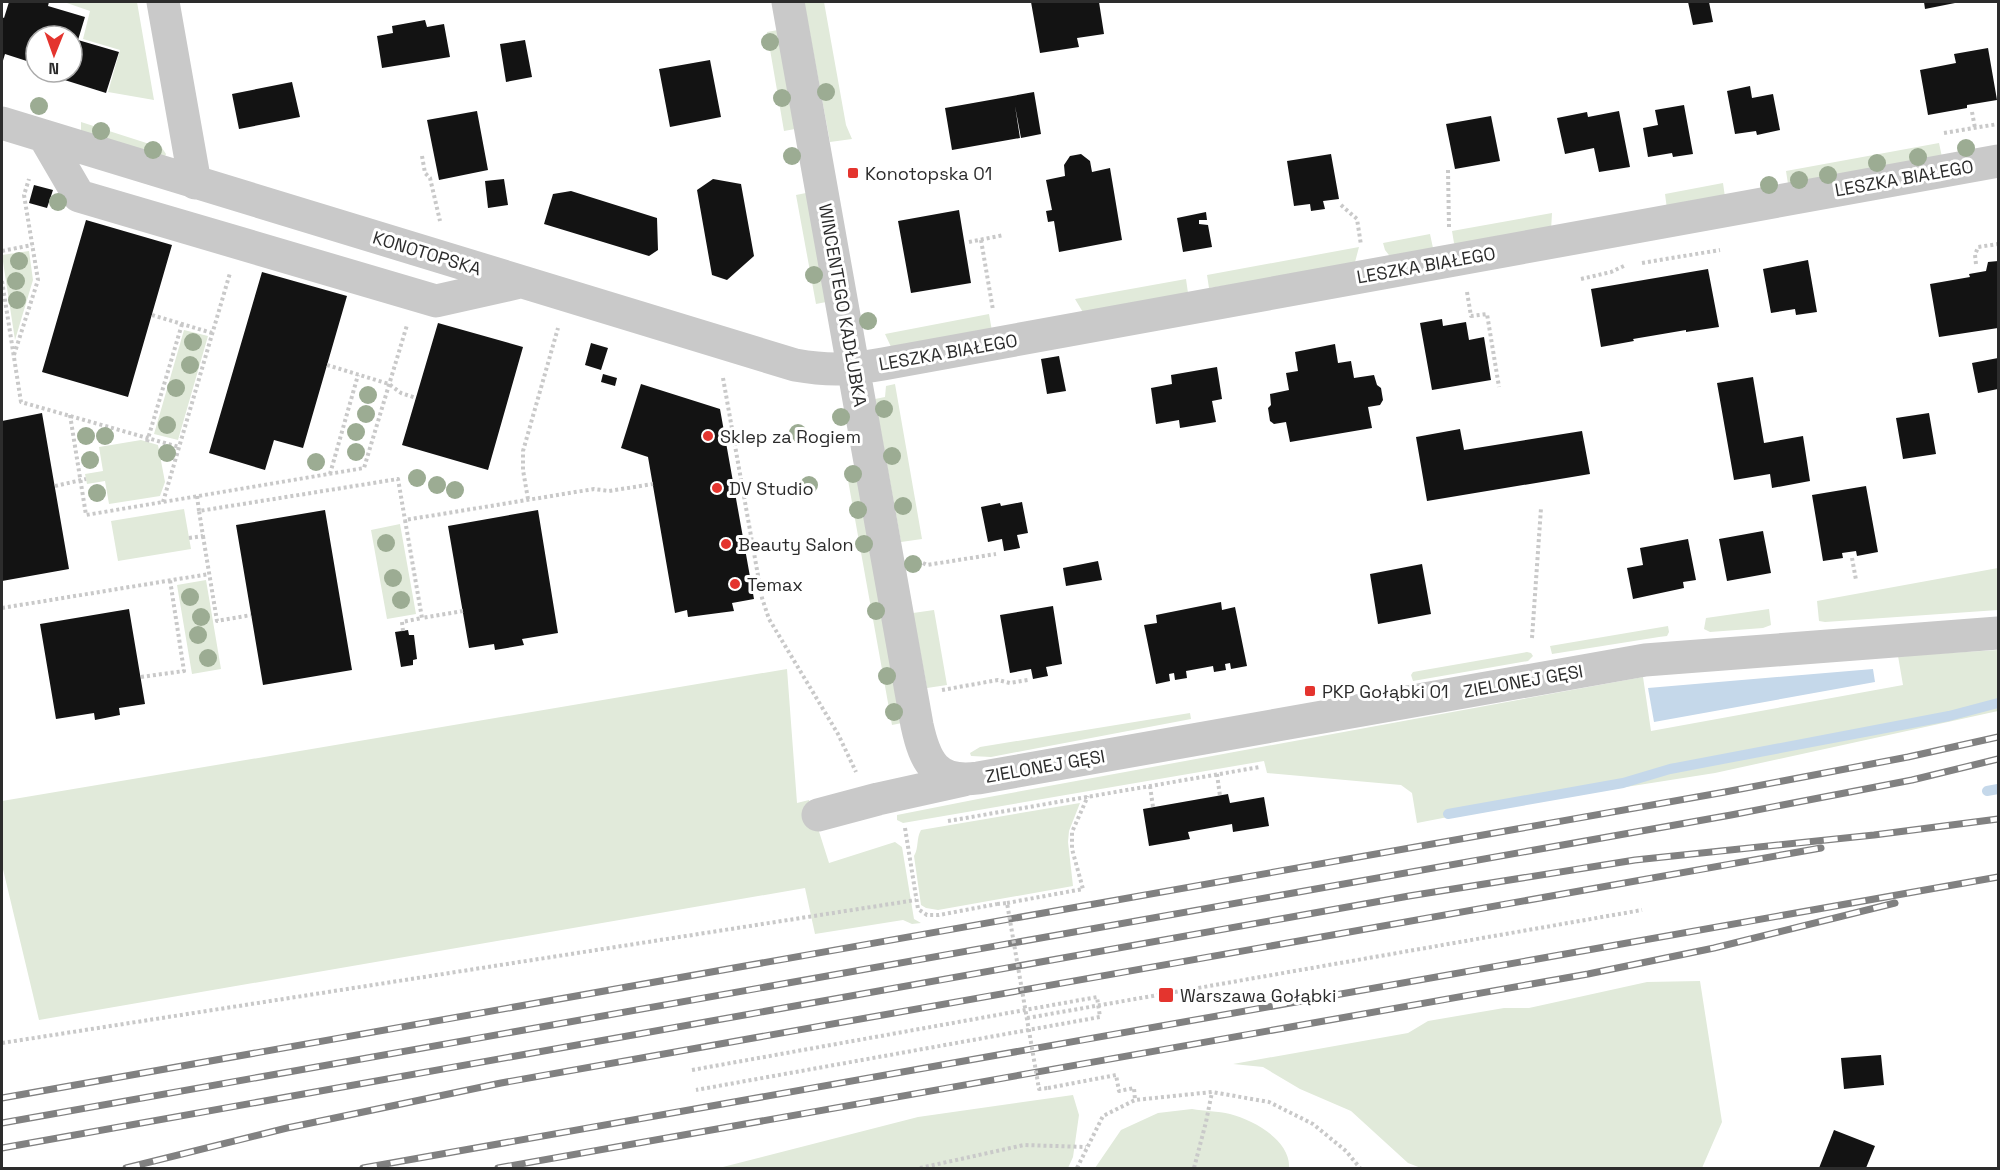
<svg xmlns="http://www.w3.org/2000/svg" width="2000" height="1170" font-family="'Space Grotesk',sans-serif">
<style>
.green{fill:#e1eada}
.water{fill:#c5d8ea}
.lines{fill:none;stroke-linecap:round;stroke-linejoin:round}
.stream{stroke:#c5d8ea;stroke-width:10}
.building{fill:#131313}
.path{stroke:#c9c9c9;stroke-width:4;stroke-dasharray:3 3;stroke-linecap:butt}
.minor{stroke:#c9c9c9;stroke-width:33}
.rail-casing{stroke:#818181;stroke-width:7}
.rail{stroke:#fff;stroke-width:4.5;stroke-dasharray:14;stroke-linecap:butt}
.path-bridge{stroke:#c9c9c9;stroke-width:4;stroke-dasharray:3 3;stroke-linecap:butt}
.tree{fill:#9cac93}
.poi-dot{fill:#e4342e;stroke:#fff;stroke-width:2}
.labels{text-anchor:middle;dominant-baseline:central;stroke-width:6;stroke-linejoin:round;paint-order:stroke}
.poi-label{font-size:18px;fill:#2c2c2c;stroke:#fff;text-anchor:start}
.street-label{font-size:18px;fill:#2c2c2c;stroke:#fff}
</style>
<rect width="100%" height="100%" fill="#fff"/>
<!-- green -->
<path class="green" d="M64,2H137L154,100L108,92L120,50L83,39L90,11Z
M804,2H824L846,125L852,139L830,142Z
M778,30L795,129L784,131L767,32Z
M81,122L162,148L166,154L164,159L81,135Z
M1939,143L1942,157L1788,184L1786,171Z
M1723,183L1725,197L1667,209L1665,194Z
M806,193L826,302L816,304L796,195Z
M1552,213L1551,231L1458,247L1454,243L1452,231Z
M1430,234L1433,248L1392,259L1385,250L1383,243Z
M1359,247L1354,266L1209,288L1207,275Z
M29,251L33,280L15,340L2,255Z
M1186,279L1188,293L1084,314L1075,299Z
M989,314L992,331L892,349L885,334Z
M184,330L208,336L178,440L154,434Z
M895,384L922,539L901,542L875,399L885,397L886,386Z
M141,440L158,445L165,482L160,496L109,504L105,481L87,484L85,474L103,471L99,447Z
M856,467L902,723L892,725L846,469Z
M184,509L191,549L118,561L111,521Z
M400,524L416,614L387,619L371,530Z
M1998,568V610L1825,622L1819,621L1817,601Z
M206,580L221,669L192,674L177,585Z
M1769,609L1771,625L1763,628L1710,632L1704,629L1706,618Z
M934,610L947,685L927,688L913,613Z
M1668,626L1669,632L1667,636L1659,637L1552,654L1550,646Z
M1998,650V711L1715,773L1505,806L1417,823L1412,793L1401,785L1267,773L1264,761L903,823L897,820V815L978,799L1643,677L1651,731L1903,685L1898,656Z
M1527,652L1531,653L1533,656L1528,661L1413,681L1411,675L1413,672Z
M787,669L797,803L809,800L829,863L895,842L902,847L914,919L921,923L912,924L903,920L815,934L805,888L39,1020L2,865V801Z
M1190,713L1191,719L991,757L971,756L970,753L980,747Z
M1080,803L1069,831L1068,842L1073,886L938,910L926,908L921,905L914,856C919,847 916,839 921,830Z
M1700,981L1722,1122L1702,1168H1421L1408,1163L1351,1111L1300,1089L1263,1067L1233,1064L1408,1033L1428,1021L1504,1008H1529L1647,982Z
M1073,1095L1079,1115L1073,1157L1068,1168H719L918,1117Z
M1192,1109C1204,1111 1218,1111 1230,1114C1254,1120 1291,1141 1289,1168H1095L1121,1130L1158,1113Z"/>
<!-- water -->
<path class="water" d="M1873,669L1875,682L1654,722L1648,688Z"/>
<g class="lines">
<!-- stream -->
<path class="stream" d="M1987,791L1998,789
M1448,814L1623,783L1670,769L1949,716L1998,703"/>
</g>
<!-- building -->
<path class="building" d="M9,2H49L48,6L85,17L78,40L119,52L106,93L55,77L57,72H72V36H36V64L5,54L2,64V17L4,18Z
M1031,2H1099L1104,34L1077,38L1079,47L1040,53Z
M1688,2H1709L1713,22L1693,25Z
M1924,2H1955V3L1925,9Z
M425,20L427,27L444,24L450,57L382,68L377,36L393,33L392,26Z
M525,40L532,77L506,82L500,44Z
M1988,48L1997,100L1967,105V108L1928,115L1920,70L1956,63L1954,54Z
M710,60L721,117L670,127L659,69Z
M292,82L300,117L239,129L232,94Z
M1750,86L1752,98L1773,94L1780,130L1757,135L1756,131L1735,134L1727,91Z
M1034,92L1041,134L1021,138L1015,106L1020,138L952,150L945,108Z
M1684,105L1693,154L1673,157L1672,153L1648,157L1643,128L1658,125L1655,110Z
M477,111L488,170L439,180L427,120Z
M1619,111L1630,167L1599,172L1594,148L1565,154L1557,118L1587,112L1588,117Z
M1491,116L1500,161L1455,169L1446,124Z
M1081,154L1090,161L1092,172L1110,168L1122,240L1059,252L1054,221L1048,222L1046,211L1052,210L1046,180L1065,176L1064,165L1070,156Z
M1331,154L1339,199L1323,201L1325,209L1311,211L1310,204L1294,206L1287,161Z
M504,179L508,205L488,208L485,181Z
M713,179L741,184L754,256L727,280L712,275L697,190Z
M34,185L53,190L47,208L29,203Z
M571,191L657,218L658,250L649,256L544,224L553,194Z
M959,210L971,283L911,293L898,221Z
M1206,212L1207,220H1199V224L1208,225L1212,247L1183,252L1177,218Z
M86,220L172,245L128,397L42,372Z
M1808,260L1817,312L1796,315L1795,309L1771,313L1763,269Z
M1998,261V328L1939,337L1930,284L1970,277L1969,274L1986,271L1988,262Z
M1708,269L1719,327L1686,332V330L1633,339L1634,341L1601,347L1591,289Z
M262,272L347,296L303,448L274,440L265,470L209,453Z
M1442,319L1443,326L1466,322L1469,340L1484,337L1491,380L1432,390L1420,323Z
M438,323L523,347L488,470L402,445Z
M591,343L608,348L601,370L585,365Z
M1335,344L1338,363L1351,361L1354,378L1374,375L1377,385L1381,388L1383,400L1380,405L1368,407L1372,428L1290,442L1286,422L1274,424L1270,421L1268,408L1271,405L1270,394L1289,390L1286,373L1298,371L1295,352Z
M1059,356L1066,391L1047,394L1041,359Z
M1998,358V389L1978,393L1972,363Z
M1217,367L1222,399L1212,401L1216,422L1180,428L1179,420L1156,424L1151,388L1172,384L1171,375Z
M603,374L617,378L615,386L601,382Z
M1753,377L1764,443L1803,436L1810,481L1772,488L1770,474L1734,480L1717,383Z
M641,384L720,409L754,599L732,603L734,611L688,617L687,610L675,613L648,457L621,448Z
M42,413L69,569L2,581V421Z
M1929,413L1936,454L1903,459L1896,418Z
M1460,429L1464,450L1582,431L1590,474L1427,501L1416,437Z
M1866,486L1878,552L1857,556L1856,551L1842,553L1843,558L1823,561L1812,495Z
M1022,502L1028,533L1017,535L1020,548L1004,551L1002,539L988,542L981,507L1000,503L1001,506Z
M325,510L352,670L263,685L236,525Z
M538,510L558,633L522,639L524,645L495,650L494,644L469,648L448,526Z
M1763,531L1771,573L1727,581L1719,539Z
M1688,539L1696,580L1683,582L1684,588L1633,599L1627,568L1643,565L1640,548Z
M1098,561L1102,580L1066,586L1063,568Z
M1422,564L1431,614L1378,624L1370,574Z
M1221,602L1222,610L1235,607L1247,666L1231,669L1230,663L1225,664L1226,670L1214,672L1213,666L1186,671L1187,678L1175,680L1174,673L1169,674L1170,681L1156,684L1144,625L1157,623L1156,615Z
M1053,606L1062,664L1046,667L1048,676L1033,679L1031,669L1010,673L1000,615Z
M129,609L145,704L119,708L120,715L95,720L94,713L56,719L40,624Z
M408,630L409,635H414L417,659L413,660V665L401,667L395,632Z
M1228,794L1230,803L1264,797L1269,826L1233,832L1232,824L1188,832L1190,839L1149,846L1143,809Z
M1881,1055L1884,1085L1844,1089L1841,1058Z
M1834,1130L1875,1146L1866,1168H1819Z"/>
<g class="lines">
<!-- path -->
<path class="path" d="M1972,112L1975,128
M1944,133L1998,124
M422,156L425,173L430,178L440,221
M1448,170L1449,227
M1341,205L1357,219L1361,245
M981,240L993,310
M969,242L1004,235
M2,251L32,245
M1642,263L1720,250
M1976,264L1975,255L1978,247L1998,244
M1581,279L1611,272L1626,265
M2,281L21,402L179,447
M1467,292L1471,316L1487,314L1499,387
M152,315L212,333
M14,355L38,280L24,195L29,179
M327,365L389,384L401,393L416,398
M723,378L762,598L769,619L838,734L856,772
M70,415L86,515L364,468L407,325
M147,442L182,324
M330,474L358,375
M55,486L86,479
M197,496L199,511
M528,499L523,470V451L558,328
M163,502L230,273
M203,536L217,621L251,615
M189,538L203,536L199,511L398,479L405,520
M1852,558L1856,580
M923,563L927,565L996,554
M2,608L209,574
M463,611L422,618L405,520L594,489L609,491L653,484
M403,631L402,622L422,618
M1532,638L1541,508
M141,677L184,671L170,580
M942,690L998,680L1010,683L1028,680
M1217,774L1220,796
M1150,786L1153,807
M948,821L1260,767
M905,828L918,909L927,915H939L997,904
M1007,903L1083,889L1072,849V832L1088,796
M1027,1018L1642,910
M2,1043L916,900
M692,1070L1097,997L1100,1017L696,1090
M1048,1088L1116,1075L1119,1091L1134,1088L1135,1100
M920,1168L1024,1145L1086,1147
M1077,1168L1103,1116L1135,1100L1212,1092L1269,1102L1313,1124L1346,1151L1360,1168
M1194,1168L1206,1122L1212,1092"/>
<!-- minor -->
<path class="minor" d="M163,2L195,183
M788,2L917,725C925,762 936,784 978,778L1645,660L1998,633
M2,123L795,365C829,371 849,370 883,364L1998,161
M44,136L79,196L436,301L516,283
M818,815L878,799L964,780"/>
<!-- rail casing -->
<g class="rail-casing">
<path id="rail" d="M2,1098L1725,792L1908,757L1998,737
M2,1123L1731,815L1912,780L1998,759
M2,1148L1409,896L1635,860L1874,835L1998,819
M126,1168L287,1128L501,1083L1821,848
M363,1168L1998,877
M498,1168L1588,974L1714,948L1895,903"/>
</g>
<!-- rail -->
<use href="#rail" class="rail"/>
<!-- path-bridge -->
<path class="path-bridge" d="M997,904L1007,903L1039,1089L1048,1088"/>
</g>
<!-- trees -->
<g class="tree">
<circle cx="770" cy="42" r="9"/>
<circle cx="826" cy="92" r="9"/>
<circle cx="782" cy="98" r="9"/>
<circle cx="39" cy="106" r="9"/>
<circle cx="101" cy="131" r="9"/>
<circle cx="1966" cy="148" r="9"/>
<circle cx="153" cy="150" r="9"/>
<circle cx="792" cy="156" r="9"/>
<circle cx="1918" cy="157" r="9"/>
<circle cx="1877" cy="163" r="9"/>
<circle cx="1828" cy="175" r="9"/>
<circle cx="1799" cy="180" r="9"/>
<circle cx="1769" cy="185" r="9"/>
<circle cx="58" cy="202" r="9"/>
<circle cx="19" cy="261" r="9"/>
<circle cx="814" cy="275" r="9"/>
<circle cx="16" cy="281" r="9"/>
<circle cx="17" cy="300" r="9"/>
<circle cx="868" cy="321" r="9"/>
<circle cx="193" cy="342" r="9"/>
<circle cx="190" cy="365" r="9"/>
<circle cx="176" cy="388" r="9"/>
<circle cx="368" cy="395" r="9"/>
<circle cx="884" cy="409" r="9"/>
<circle cx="366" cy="414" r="9"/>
<circle cx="841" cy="417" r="9"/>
<circle cx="167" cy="425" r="9"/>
<circle cx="356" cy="432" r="9"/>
<circle cx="798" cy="433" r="9"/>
<circle cx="86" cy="436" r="9"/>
<circle cx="105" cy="436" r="9"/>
<circle cx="356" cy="452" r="9"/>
<circle cx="167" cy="453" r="9"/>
<circle cx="892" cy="456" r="9"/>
<circle cx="90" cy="460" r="9"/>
<circle cx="316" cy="462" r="9"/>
<circle cx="853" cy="474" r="9"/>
<circle cx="417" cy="478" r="9"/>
<circle cx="437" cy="485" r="9"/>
<circle cx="809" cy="485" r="9"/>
<circle cx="455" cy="490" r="9"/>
<circle cx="97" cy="493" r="9"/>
<circle cx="903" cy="506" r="9"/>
<circle cx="858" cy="510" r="9"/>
<circle cx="386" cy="543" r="9"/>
<circle cx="864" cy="544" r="9"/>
<circle cx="913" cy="564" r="9"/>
<circle cx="393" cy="578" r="9"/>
<circle cx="190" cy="597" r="9"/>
<circle cx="401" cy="600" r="9"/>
<circle cx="876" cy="611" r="9"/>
<circle cx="201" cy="617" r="9"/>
<circle cx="198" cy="635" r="9"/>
<circle cx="208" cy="658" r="9"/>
<circle cx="887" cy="676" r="9"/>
<circle cx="894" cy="712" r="9"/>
</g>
<!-- markers -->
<g class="poi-dot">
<rect x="847" y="167" width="12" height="12" rx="3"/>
<circle cx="708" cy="436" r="6"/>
<circle cx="717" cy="488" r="6"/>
<circle cx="726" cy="544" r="6"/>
<circle cx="735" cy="584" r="6"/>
<rect x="1304" y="685" width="12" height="12" rx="3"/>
<rect x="1158" y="987" width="16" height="16" rx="3"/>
</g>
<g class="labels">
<!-- poi labels -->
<g class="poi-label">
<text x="865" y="173">Konotopska 01</text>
<text x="720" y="436">Sklep za Rogiem</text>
<text x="729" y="488">DV Studio</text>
<text x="738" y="544">Beauty Salon</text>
<text x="747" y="584">Temax</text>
<text x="1322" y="691">PKP Gołąbki 01</text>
<text x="1180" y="995">Warszawa Gołąbki</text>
</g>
<!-- street labels -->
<g class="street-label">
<text transform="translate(1904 178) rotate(-10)">LESZKA BIAŁEGO</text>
<text transform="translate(427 253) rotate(17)">KONOTOPSKA</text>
<text transform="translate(1426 265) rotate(-10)">LESZKA BIAŁEGO</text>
<text transform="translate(843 305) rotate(80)">WINCENTEGO KADŁUBKA</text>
<text transform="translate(948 352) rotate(-10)">LESZKA BIAŁEGO</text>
<text transform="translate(1523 681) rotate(-10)">ZIELONEJ GĘSI</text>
<text transform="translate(1045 766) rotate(-10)">ZIELONEJ GĘSI</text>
</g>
</g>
<!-- border -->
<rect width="2000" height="1170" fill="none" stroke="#2c2c2c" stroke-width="6"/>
<!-- north arrow -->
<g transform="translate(54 54) rotate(181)"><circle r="28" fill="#ffffff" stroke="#ababab" stroke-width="1.5"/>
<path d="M0-4.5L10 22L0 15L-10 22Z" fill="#e4342e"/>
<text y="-9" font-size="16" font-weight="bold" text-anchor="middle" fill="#2c2c2c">N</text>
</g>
</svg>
